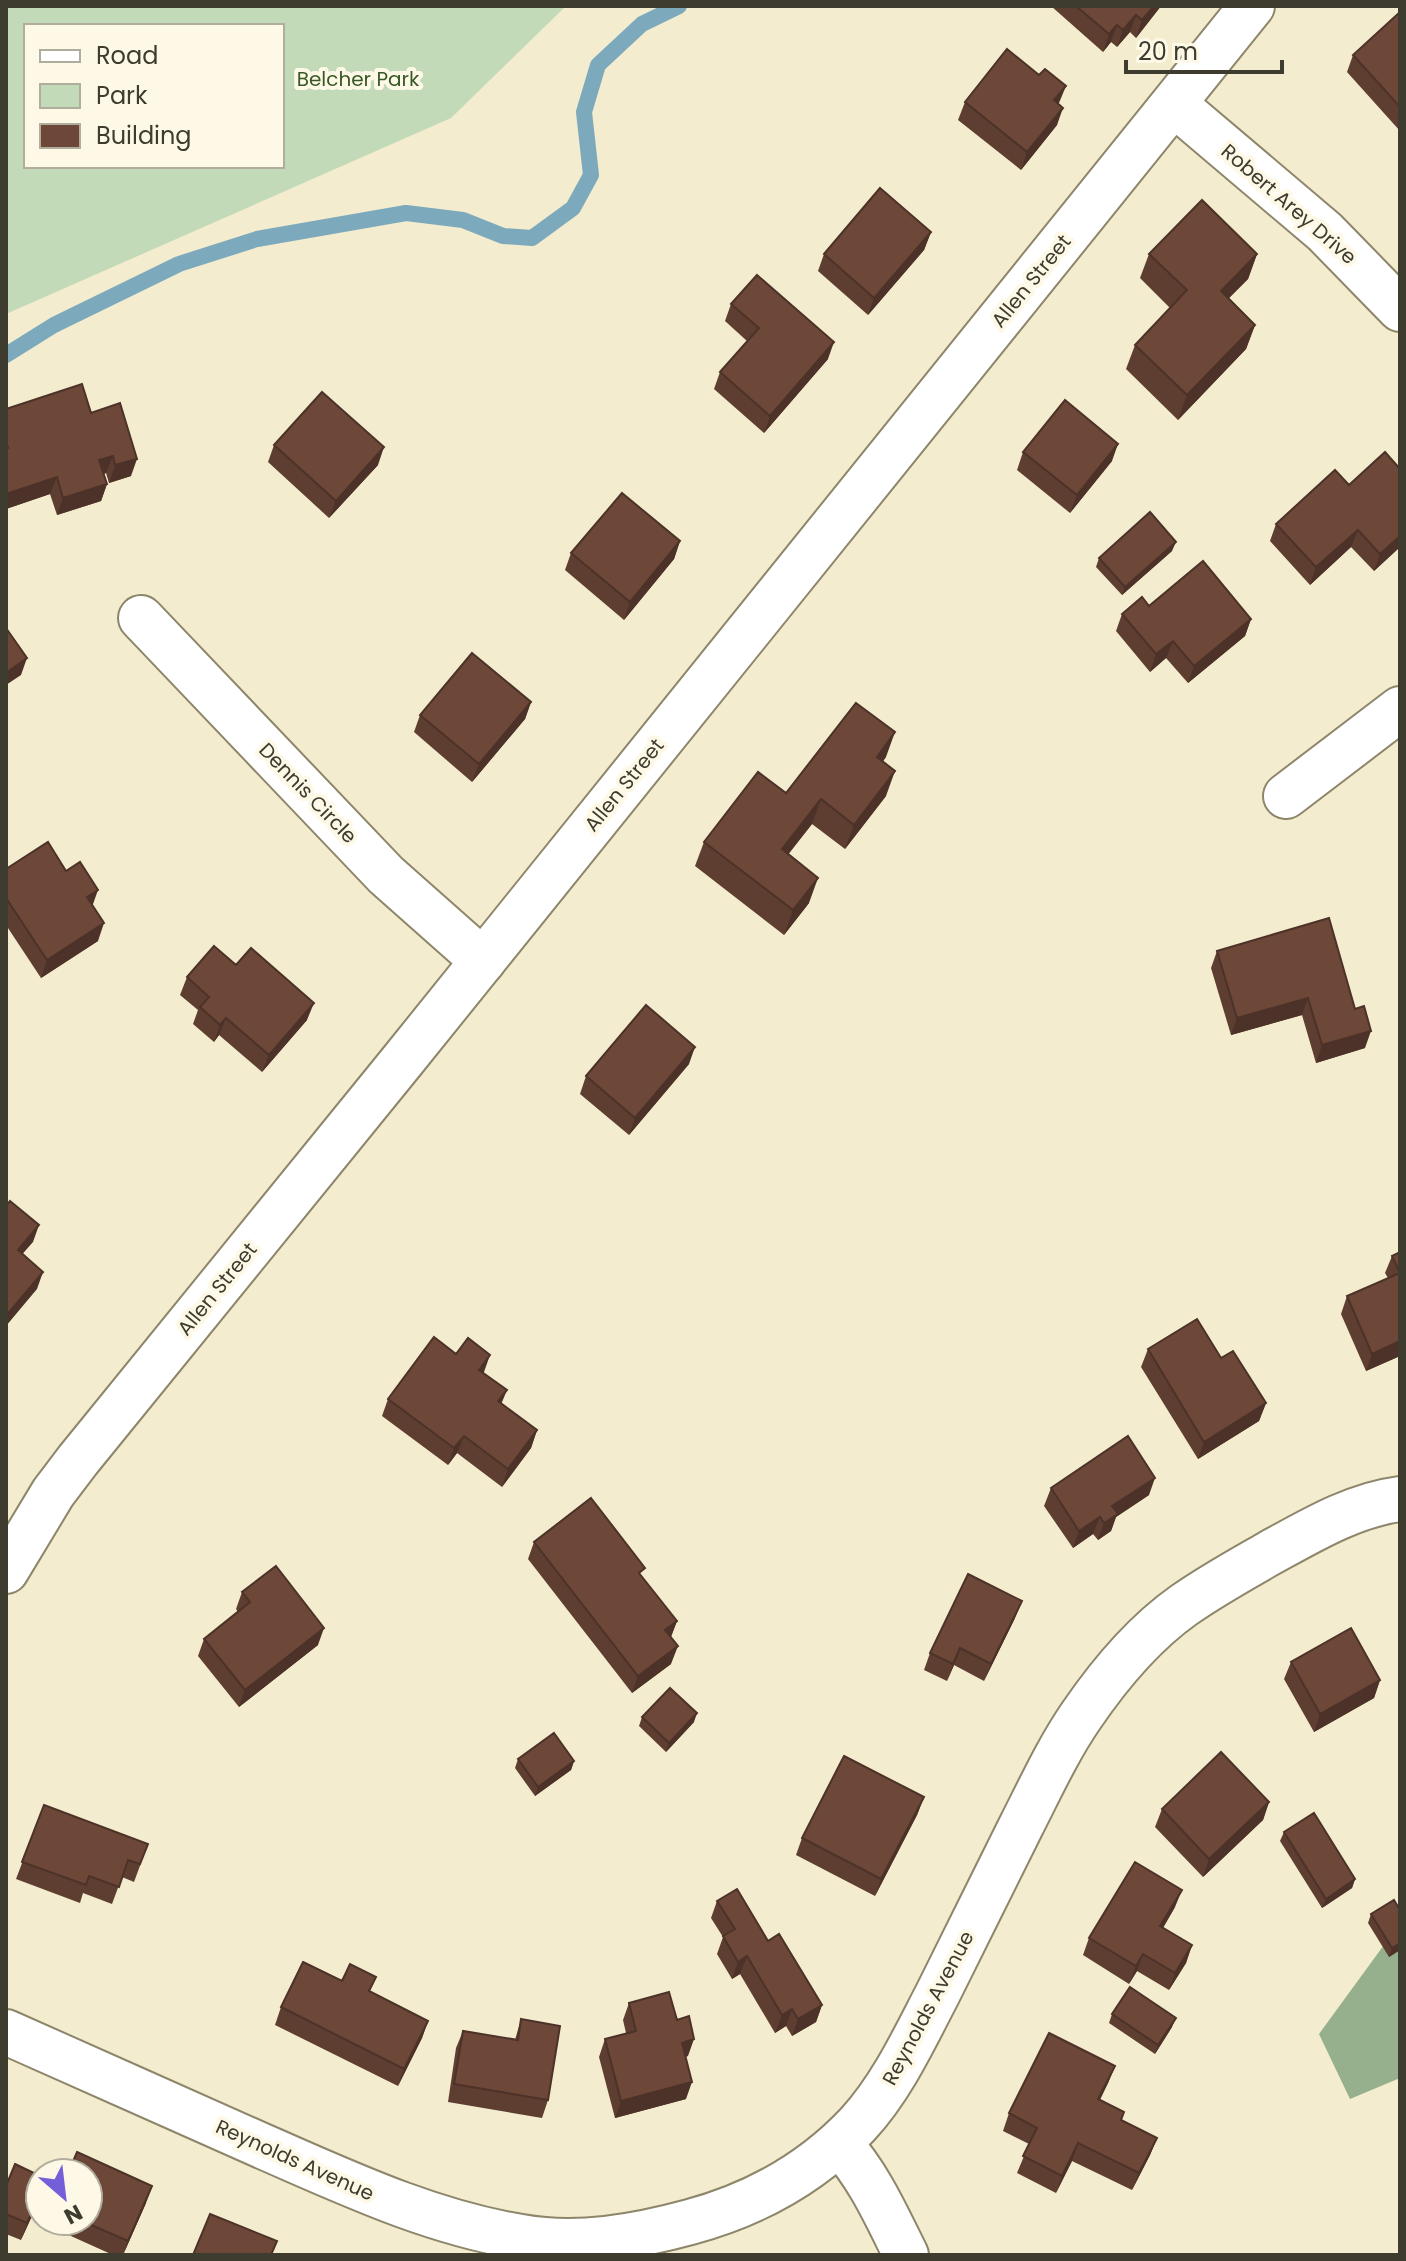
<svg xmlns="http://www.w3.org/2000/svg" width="1406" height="2261" font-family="Poppins,sans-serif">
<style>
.green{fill:#c2dab8;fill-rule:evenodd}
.forest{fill:#96af8c}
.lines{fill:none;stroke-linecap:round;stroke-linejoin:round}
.stream{stroke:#7caabc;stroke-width:16}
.street-casing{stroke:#8d866b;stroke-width:48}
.secondary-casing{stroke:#8d866b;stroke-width:48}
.street{stroke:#fff;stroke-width:44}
.secondary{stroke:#fff;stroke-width:44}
.wall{fill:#5e3e31}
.shaded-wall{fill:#4c3228}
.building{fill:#6d4839;stroke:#4c3228;stroke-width:2}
.labels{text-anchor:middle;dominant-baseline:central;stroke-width:8;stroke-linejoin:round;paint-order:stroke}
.park-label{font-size:20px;fill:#385927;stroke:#fef9e7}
.street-label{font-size:20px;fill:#3e3b2f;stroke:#fef9e7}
</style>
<rect width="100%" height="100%" fill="#f4ecce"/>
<!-- green -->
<path class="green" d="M6,6H566L451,118L6,314ZM26,26H282V166H26Z"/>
<!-- forest -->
<path class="forest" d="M1400,1923V2078L1350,2099L1319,2034Z"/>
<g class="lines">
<!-- stream -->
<path class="stream" d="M6,355L54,325L179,264L257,239L406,213L463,220L503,236L532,238L573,208L591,175L584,112L598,65L642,24L679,6"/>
<!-- street casing -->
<g class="street-casing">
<path id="street" d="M1174,104L1325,232L1400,309
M141,618L386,875L483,961
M1286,796L1400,709
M6,2032C91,2070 175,2107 260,2145C345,2182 429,2222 521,2237C577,2247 635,2237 690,2222C753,2205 812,2173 858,2124C892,2087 914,2039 937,1995C965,1939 993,1882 1021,1826C1040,1789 1057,1751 1081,1716C1109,1675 1143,1634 1184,1605C1211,1586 1240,1570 1268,1554C1310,1531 1353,1505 1400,1499
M839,2143C869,2176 886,2215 906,2255"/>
</g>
<!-- secondary casing -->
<g class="secondary-casing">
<path id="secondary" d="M6,1571L53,1493L78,1460L403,1060L1252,6"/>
</g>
<!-- street -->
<use href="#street" class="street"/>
<!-- secondary -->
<use href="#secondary" class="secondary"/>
</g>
<!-- wall -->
<path class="wall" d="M1051,6H1161L1136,38L1130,32L1117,47L1111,42L1103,52Z
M1400,12V131L1347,72L1353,55Z
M965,102L1059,104L1057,125L1021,170L958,120Z
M931,232L924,250L868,315L818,271L824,254Z
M1149,254H1257L1248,279L1229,298L1255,325L1246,349L1178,420L1126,369L1135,345L1170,308L1140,278Z
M731,304L828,359L764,433L714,389L720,372L747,341L725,321Z
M6,409L91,413L131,476L109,483L106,473L104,474L107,484L101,501L57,515L50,494L6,509Z
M274,445L378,465L329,518L268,462Z
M1023,452L1112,461L1070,513L1017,470Z
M1400,469V547L1374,571L1351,547L1310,585L1270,541L1276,524L1349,485Z
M680,541L674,559L624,620L565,570L571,553Z
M1172,551L1122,595L1096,567L1099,558Z
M1149,606L1251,619L1245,636L1188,683L1166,658L1150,672L1116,631L1122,614Z
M531,702L525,719L472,782L414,732L420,715Z
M886,757L883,761L886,796L845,849L812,824L788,854L809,903L784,935L695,866L704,842L786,793Z
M6,869L66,871L92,905L98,941L41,978L6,925Z
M1329,918L1365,1048L1316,1063L1302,1015L1231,1035L1211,968L1217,951Z
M236,965L307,1020L262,1072L219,1035L214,1042L193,1024L198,1010L180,995L187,977Z
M689,1064L629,1135L580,1094L586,1076Z
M1400,1252V1356L1366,1371L1341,1314L1347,1296L1388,1278L1385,1273L1392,1256Z
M1148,1349L1266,1403L1259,1421L1198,1459L1141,1367Z
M484,1373L502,1404L537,1430L531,1448L502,1487L457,1453L448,1465L382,1416L388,1399Z
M1051,1488L1149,1495L1116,1517L1111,1531L1098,1540L1093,1534L1073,1548L1044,1506Z
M534,1542L642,1577L677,1621L671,1637V1664L632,1693L528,1559Z
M242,1592L318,1645L239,1707L198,1656L204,1639L238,1612L236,1609Z
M1015,1618L984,1681L954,1665L947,1681L924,1670L930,1653Z
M1291,1662L1380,1680L1374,1698L1314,1732L1284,1679Z
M642,1717L694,1722L666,1752L639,1726Z
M518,1759L574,1761L571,1770L535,1796L515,1768Z
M924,1797L917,1815L875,1896L796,1855L802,1838Z
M1269,1802L1263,1820L1203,1877L1155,1827L1162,1809Z
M44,1805L148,1844L134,1882L122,1877L112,1904L83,1893L80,1903L16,1879Z
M1284,1832L1355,1879L1352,1888L1322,1908L1280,1841Z
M717,1901L768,1941L822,2005L816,2022L792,2036L786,2026L775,2033L740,1974L732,1979L717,1954L723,1937L711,1918Z
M1175,1907L1163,1928L1192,1945L1186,1963L1169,1990L1137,1971L1129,1984L1083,1955L1089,1938Z
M1400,1910V1950L1389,1957L1368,1923L1371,1914Z
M342,1981L370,1992L428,2021L422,2038L398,2086L275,2025L281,2007Z
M629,2003L688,2056L685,2057L686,2099L615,2118L599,2057L605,2039L626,2033L623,2020Z
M1112,2014L1172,2027L1155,2054L1109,2023Z
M521,2019L548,2100L542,2118L448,2102L456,2048L463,2031L515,2040Z
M1115,2066L1108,2083L1100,2100L1121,2120L1157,2138L1150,2155L1132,2190L1072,2161L1056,2193L1017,2173L1029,2144L1003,2131L1009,2113Z
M40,2176V2221H88L146,2203L123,2255H113L31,2218L21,2240L6,2234V2186Z"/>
<!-- shaded-wall -->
<path class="shaded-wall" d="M1154,6H1161L1136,38L1142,20Z
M1136,15L1130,32L1117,47L1123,30Z
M1117,25L1111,42L1103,52L1109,34Z
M1066,86L1059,103L1048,117L1054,100Z
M1063,108L1057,125L1021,170L1027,152Z
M931,232L924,250L868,315L874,298Z
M1257,254L1248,279L1212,315L1221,291Z
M1255,325L1246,349L1178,420L1187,395Z
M834,342L828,359L764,433L770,416Z
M1118,444L1112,461L1070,513L1077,495Z
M384,447L378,465L329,518L336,501Z
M113,456L106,473L93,477L99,460Z
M137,459L131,476L109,483L115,465Z
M57,477L50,494L6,509V494Z
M107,484L101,501L57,515L63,498Z
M1358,530L1351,547L1310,585L1316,567Z
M1400,536V547L1374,571L1380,554Z
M680,541L674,559L624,620L630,602Z
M1176,542L1172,551L1122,595L1125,587Z
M1251,619L1245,636L1188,683L1194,666Z
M1173,641L1166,658L1150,672L1156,654Z
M27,658L21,675L6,685V673Z
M531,702L525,719L472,782L479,764Z
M895,732L886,757L868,782L877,757Z
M895,771L886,796L845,849L854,825Z
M821,799L812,824L773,874L782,849Z
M818,878L809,903L784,935L793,910Z
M98,890L92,907L87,897Z
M104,923L98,941L41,978L47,960Z
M1308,998L1302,1015L1231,1035L1237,1018Z
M314,1003L307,1020L262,1072L269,1055Z
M226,1018L219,1035L214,1042L220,1025Z
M1371,1031L1365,1048L1316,1063L1322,1045Z
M695,1047L689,1064L629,1135L635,1118Z
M39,1225L33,1242L11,1267L18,1250Z
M43,1272L37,1289L6,1326V1316Z
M1400,1341V1356L1366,1371L1372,1354Z
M490,1355L484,1372L473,1387L479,1370Z
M507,1390L500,1407L498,1401Z
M1266,1403L1259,1421L1198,1459L1204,1442Z
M537,1430L531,1448L502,1487L508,1469Z
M464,1436L457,1453L448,1465L454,1448Z
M1155,1478L1149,1495L1116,1517L1111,1531L1098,1540L1104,1523L1112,1506Z
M1100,1517L1093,1534L1073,1548L1079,1531Z
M1022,1601L1015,1618L984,1681L991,1664Z
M677,1621L670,1639L665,1630Z
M324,1628L318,1645L239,1707L245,1690Z
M678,1646L671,1664L632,1693L638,1676Z
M960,1648L954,1665L947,1681L953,1664Z
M1380,1680L1374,1698L1314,1732L1320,1714Z
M697,1713L694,1722L666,1752L669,1743Z
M574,1761L571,1770L535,1796L538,1787Z
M924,1797L917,1815L875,1896L881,1879Z
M1269,1802L1263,1820L1203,1877L1209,1859Z
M1355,1879L1352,1888L1322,1908L1326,1899Z
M1182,1890L1175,1907L1154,1943L1160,1926Z
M1400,1943V1950L1389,1957L1392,1948Z
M1192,1945L1186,1963L1169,1990L1175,1973Z
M1143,1954L1137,1971L1129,1984L1136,1966Z
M747,1956L740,1974L732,1979L738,1962Z
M822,2005L816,2022L792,2036L798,2019Z
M792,2009L786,2026L775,2033L782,2015Z
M1176,2018L1172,2027L1155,2054L1158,2045Z
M428,2021L422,2038L398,2086L404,2069Z
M694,2039L688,2056L675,2060L682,2043Z
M1115,2066L1108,2083L1091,2116L1098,2099Z
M692,2082L686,2099L615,2118L621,2101Z
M1157,2138L1150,2155L1132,2190L1139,2173Z
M1078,2143L1072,2161L1056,2193L1062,2176Z
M152,2186L146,2203L123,2255L128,2241Z
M37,2201L31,2218L21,2240L27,2223Z"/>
<!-- building -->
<path class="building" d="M1076,6H1154L1142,20L1136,15L1123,30L1117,25L1109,34Z
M1400,12V107L1353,55Z
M1007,49L1039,75L1045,69L1066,86L1054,100L1063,108L1027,152L965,102Z
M880,188L931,232L874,298L824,254Z
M1202,200L1257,254L1221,291L1255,325L1187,395L1135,345L1187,290L1149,254Z
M757,275L834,342L770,416L720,372L759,328L731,304Z
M82,384L91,413L120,403L137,459L115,465L113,456L99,460L107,484L63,498L57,477L6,494V448H8L6,441V409Z
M322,392L384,447L336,501L274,445Z
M1065,400L1118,444L1077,495L1023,452Z
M1385,452L1400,469V536L1380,554L1358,530L1316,567L1276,524L1335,470L1349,485Z
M622,493L680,541L630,602L571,553Z
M1150,512L1176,542L1125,587L1099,558Z
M1203,561L1251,619L1194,666L1173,641L1156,654L1122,614L1142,597L1149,606Z
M6,628L27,658L6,673Z
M472,653L531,702L479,764L420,715Z
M856,703L895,732L877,757L895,771L854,825L821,799L782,849L818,878L793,910L704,842L758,772L786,793Z
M48,842L66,871L80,862L98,890L87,897L104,923L47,960L6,898V869Z
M1329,918L1355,1009L1364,1006L1371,1031L1322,1045L1308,998L1237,1018L1217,951Z
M214,946L236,965L251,948L314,1003L269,1055L226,1018L220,1025L200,1007L209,997L187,977Z
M646,1005L695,1047L635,1118L586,1076Z
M10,1201L39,1225L18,1250L43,1272L6,1316V1206Z
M1400,1252V1341L1372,1354L1347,1296L1400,1273L1392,1256Z
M1197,1319L1221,1358L1233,1351L1266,1403L1204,1442L1148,1349Z
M434,1337L456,1354L468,1338L490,1355L479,1370L507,1390L498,1401L537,1430L508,1469L464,1436L454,1448L388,1399Z
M1128,1436L1155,1478L1112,1506L1118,1514L1104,1523L1100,1517L1079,1531L1051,1488Z
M591,1498L645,1568L639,1573L677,1621L665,1630L678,1646L638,1676L534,1542Z
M276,1566L324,1628L245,1690L204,1639L250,1602L242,1592Z
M968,1574L1022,1601L991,1664L960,1648L953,1664L930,1653Z
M1351,1628L1380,1680L1320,1714L1291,1662Z
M670,1688L697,1713L669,1743L642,1717Z
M554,1733L574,1761L538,1787L518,1759Z
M1221,1752L1269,1802L1209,1859L1162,1809Z
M844,1756L924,1797L881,1879L802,1838Z
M44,1805L148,1844L140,1864L128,1860L119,1887L89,1876L86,1885L22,1862Z
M1314,1813L1355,1879L1326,1899L1284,1832Z
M1135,1862L1182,1890L1160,1926L1192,1945L1175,1973L1143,1954L1136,1966L1089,1938Z
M737,1889L768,1941L779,1934L822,2005L798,2019L792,2009L782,2015L747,1956L738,1962L723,1936L735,1929L717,1901Z
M1394,1900L1400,1910V1943L1392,1948L1371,1914Z
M303,1962L342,1981L350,1964L376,1977L369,1991L428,2021L404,2069L281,2007Z
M1130,1987L1176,2018L1158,2045L1112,2014Z
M669,1992L677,2020L689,2016L694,2039L682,2043L692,2082L621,2101L605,2039L636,2031L629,2003Z
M521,2019L560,2026L548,2100L454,2084L463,2031L518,2040Z
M1049,2033L1115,2066L1098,2099L1124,2112L1121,2120L1157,2138L1139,2173L1078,2143L1062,2176L1023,2156L1037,2128L1009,2113Z
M77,2152L152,2186L128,2241L82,2221H88V2173H68Z
M15,2164L40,2176V2202L37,2201L27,2223L6,2214V2186Z
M210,2214L277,2241L271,2255H193Z"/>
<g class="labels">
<!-- park labels -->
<g class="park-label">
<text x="358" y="79">Belcher Park</text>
</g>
<!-- street labels -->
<g class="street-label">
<text transform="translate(1289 204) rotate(41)">Robert Arey Drive</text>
<text transform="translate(1031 281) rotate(-51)">Allen Street</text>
<text transform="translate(624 785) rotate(-51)">Allen Street</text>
<text transform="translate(308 793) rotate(46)">Dennis Circle</text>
<text transform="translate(217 1289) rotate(-51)">Allen Street</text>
<text transform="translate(928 2008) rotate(-62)">Reynolds Avenue</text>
<text transform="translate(295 2160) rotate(24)">Reynolds Avenue</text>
</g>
</g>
<!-- border -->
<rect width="1406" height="2261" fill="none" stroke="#3e3b2f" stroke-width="16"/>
<!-- legend -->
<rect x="24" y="24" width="260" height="144" fill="#fef9e7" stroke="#b1ad9d" stroke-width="2"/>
<rect x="40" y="50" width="40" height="12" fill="#ffffff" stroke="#b1ad9d" stroke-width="2"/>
<text x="96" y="64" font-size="24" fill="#3e3b2f">Road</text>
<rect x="40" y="84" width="40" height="24" fill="#c2dab8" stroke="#b1ad9d" stroke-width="2"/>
<text x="96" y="104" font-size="24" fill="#3e3b2f">Park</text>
<rect x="40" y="124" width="40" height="24" fill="#6d4839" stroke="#b1ad9d" stroke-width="2"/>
<text x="96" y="144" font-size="24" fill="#3e3b2f">Building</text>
<!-- north arrow -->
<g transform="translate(64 2197) rotate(152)"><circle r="38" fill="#fef9e7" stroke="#b1ad9d" stroke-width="2"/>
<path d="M0-6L14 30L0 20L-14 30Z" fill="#755fd9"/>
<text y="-12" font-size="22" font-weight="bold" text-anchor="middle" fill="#3e3b2f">N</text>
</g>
<!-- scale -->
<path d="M1126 60v12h156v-12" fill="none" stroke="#3e3b2f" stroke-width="4"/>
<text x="1138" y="60" font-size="24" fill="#3e3b2f" stroke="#fef9e7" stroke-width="6" paint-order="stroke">20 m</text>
</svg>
